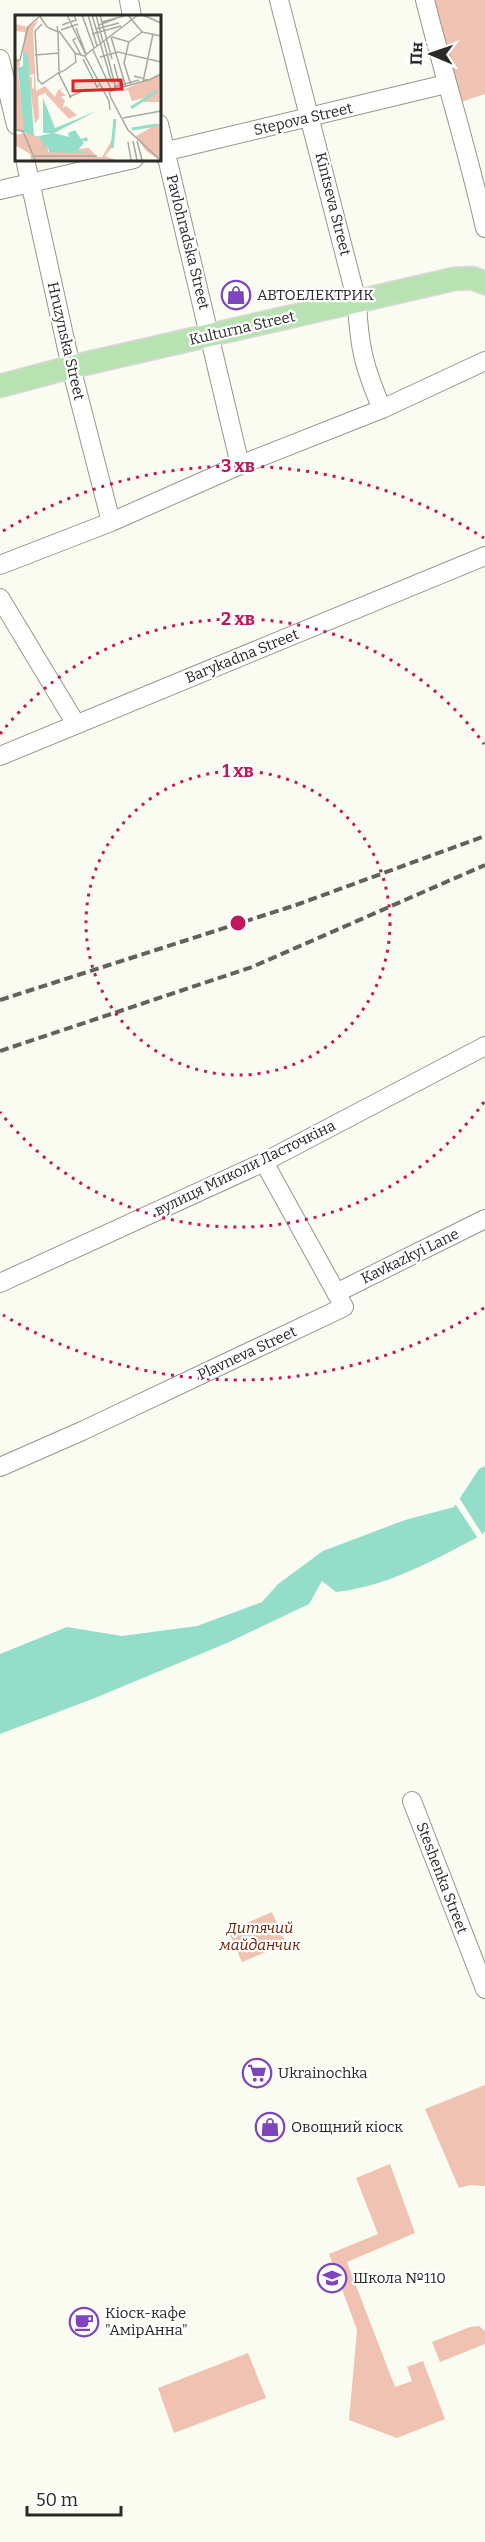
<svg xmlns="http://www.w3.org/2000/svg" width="485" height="2542" font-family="Bitter,serif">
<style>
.green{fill:#efc2b1}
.water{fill:#94ddc8}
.pier{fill:#fbfcf1}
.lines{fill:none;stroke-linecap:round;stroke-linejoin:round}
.minor-casing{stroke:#96968c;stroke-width:20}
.major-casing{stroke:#d9d9d8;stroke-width:25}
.minor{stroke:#fff;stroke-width:18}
.major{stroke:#b9e2b3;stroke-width:22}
.rail{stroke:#61625b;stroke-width:4;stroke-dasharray:9 4.5;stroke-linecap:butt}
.ring{fill:none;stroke:#c2185b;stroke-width:3;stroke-dasharray:3 6}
.labels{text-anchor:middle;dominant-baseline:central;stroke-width:4.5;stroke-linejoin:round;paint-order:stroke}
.street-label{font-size:15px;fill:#2a2b26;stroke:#fff}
.poi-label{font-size:15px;fill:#2a2b26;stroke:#fff;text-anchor:start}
.park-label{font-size:15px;font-style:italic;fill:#6a2402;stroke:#fff}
.inset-river{fill:none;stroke:#94ddc8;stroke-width:3}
.inset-road{fill:none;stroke:#a7a8a0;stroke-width:1.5}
.view{fill:#d62828;fill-opacity:0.15;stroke:#d62828;stroke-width:3}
.inset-edge{fill:none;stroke:#2a2b26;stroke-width:3}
.centre{fill:#c2185b;stroke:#fff;stroke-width:3}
.ring-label{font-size:18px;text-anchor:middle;font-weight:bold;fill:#c2185b;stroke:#fff;stroke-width:4.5;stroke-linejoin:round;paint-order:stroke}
</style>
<rect width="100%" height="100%" fill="#fbfcf1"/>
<!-- green -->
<path class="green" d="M434,0H485V94L458,103Z
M272,1912L286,1944L242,1962L228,1931Z
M485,2085V2186L470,2185L459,2188L425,2109Z
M390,2164L415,2233L347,2262L395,2387L412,2381L407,2367L423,2361L445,2419L397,2438L349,2420L357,2330L329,2254L378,2234L356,2178Z
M479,2326L485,2331V2344L440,2362L432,2342L470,2327Z
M248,2353L266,2398L174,2433L158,2388Z"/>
<!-- water -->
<path class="water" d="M485,1466V1531L482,1535C435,1559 390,1586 336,1592L322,1581L309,1604L227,1643L95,1698L0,1734V1654L67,1627L122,1636L197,1626L262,1602L278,1584L323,1551L405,1520L454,1507L479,1469Z"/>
<!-- pier -->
<path class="pier" d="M458,1496L484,1537L479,1540L454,1502Z"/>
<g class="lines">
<!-- minor casing -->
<g class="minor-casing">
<path id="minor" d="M129,0L132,16
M279,0L357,302C359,347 364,367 382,409
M425,0C444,76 468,151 485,228
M0,59L16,125
M159,124L240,465
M159,153L446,84
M25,159L71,367L111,522
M0,190L134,159
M0,565L111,522L240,465L382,409L485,361
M0,598L76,724
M0,756L485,556
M0,1283L264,1162L485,1046
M336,1293L485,1219
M0,1467L82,1431L344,1307L264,1162
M412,1801L485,1989"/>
</g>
<!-- major casing -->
<g class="major-casing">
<path id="major" d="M0,386L71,367L454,279L472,278L485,283"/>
</g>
<!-- minor -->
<use href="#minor" class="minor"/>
<!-- major -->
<use href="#major" class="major"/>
<!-- rail -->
<path class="rail" d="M0,1000L296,905L485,836
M0,1051L252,967L485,865"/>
</g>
<!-- distance rings -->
<g class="ring">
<circle cx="238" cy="923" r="152"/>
<path d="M484 1102A304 304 0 0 1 0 1112M0 734A304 304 0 0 1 484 744"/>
<path d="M484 1308A457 457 0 0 1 3 1315M3 531A457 457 0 0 1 484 538"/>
</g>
<!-- icons -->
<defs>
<g id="shop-ring" transform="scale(1.5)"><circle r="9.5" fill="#fff" stroke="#7d46bd" stroke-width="1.5"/><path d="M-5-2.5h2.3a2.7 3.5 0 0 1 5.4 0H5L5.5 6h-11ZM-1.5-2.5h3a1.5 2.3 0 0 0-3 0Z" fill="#7d46bd"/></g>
<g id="supermarket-ring" transform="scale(1.5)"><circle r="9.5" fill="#fff" stroke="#7d46bd" stroke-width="1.5"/><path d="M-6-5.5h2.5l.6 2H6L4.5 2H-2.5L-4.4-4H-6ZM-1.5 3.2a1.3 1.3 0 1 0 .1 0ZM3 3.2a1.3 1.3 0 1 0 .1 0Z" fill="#7d46bd"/></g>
<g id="school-ring" transform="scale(1.5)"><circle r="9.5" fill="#fff" stroke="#7d46bd" stroke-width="1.5"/><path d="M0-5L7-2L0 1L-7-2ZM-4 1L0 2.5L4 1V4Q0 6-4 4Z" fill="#7d46bd"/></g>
<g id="cafe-ring" transform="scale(1.5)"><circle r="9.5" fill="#fff" stroke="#7d46bd" stroke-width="1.5"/><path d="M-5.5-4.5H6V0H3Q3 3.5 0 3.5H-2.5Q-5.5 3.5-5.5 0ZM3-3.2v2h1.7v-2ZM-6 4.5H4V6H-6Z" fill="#7d46bd"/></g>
</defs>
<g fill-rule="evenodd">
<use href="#shop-ring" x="236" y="295"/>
<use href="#supermarket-ring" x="257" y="2073"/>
<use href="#shop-ring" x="270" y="2127"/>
<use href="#school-ring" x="332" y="2278"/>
<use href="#cafe-ring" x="84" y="2322"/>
</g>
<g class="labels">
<!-- street labels -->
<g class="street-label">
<text transform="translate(303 119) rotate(-13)">Stepova Street</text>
<text transform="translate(333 204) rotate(76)">Kintseva Street</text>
<text transform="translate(188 242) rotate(76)">Pavlohradska Street</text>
<text transform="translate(242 328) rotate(-13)">Kulturna Street</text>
<text transform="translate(66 341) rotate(77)">Hruzynska Street</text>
<text transform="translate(242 656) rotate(-22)">Barykadna Street</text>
<text transform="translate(245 1168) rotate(-26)">вулиця Миколи Ласточкіна</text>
<text transform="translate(410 1256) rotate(-26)">Kavkazkyi Lane</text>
<text transform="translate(247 1353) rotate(-25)">Plavneva Street</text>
<text transform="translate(442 1878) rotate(69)">Steshenka Street</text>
</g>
<!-- poi labels -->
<g class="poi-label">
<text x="257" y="295">АВТОЕЛЕКТРИК</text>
<text x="278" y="2073">Ukrainochka</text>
<text x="291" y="2127">Овощний кіоск</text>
<text x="353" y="2278">Школа №110</text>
<text x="105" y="2313">Кіоск-кафе<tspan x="105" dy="17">"АмірАнна"</tspan></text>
</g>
<!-- park labels -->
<g class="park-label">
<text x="260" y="1928">Дитячий<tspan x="260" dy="17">майданчик</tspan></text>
</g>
</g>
<!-- overview -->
<g transform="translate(15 15)">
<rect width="146" height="146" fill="#fbfcf1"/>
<path d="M24,5L18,14L21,76L30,71L40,82L43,75L50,72L45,75L51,81H46L50,86L47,93L51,91L62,100L54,104L30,78L23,81L24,103L20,109L15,73V61L17,63V72L19,75V59L15,60L8,36L10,17L0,16V9L13,12ZM1,41L5,48L3,57L10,119L14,117L33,128V137L74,133L82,142H87L98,123V131L90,141L101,145H16L15,139L0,130V120L9,118L0,114ZM5,54L8,55L13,115L10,105ZM145,60L144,87H129V83L117,86L113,75L105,76ZM142,109H145V145L131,136L121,121Z" fill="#efc2b1"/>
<path d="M8,37L13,39L19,121L9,117L3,53L8,51ZM28,83L40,113L82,96L39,118L54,122L53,118L60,115L66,124L72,122L73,126H67L69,128L62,136L74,138L34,137L32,128L30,133L29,134L25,132H29L25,123L20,122L37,118H28Z" fill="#94ddc8"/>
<path class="inset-river" d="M116,93L142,76M117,114L142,110M97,133L100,104"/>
<path class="inset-road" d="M24,0L32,12L43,17L42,11M52,0L71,40M67,0L79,33M73,0L82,31M77,0L97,68M81,0L88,27M85,0L97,44M113,0L127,17M128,0L146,8M87,7L109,1M27,9L20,16L23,65L27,69L46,56L44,59L56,83M47,10L61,5L59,0M84,10L110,0M61,13L71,39M81,14L104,8M46,15L63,9M44,16L60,38L69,41L123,0M43,17L44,56M127,17L146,21M77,19L106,11M96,22L111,72M97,22L114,27L127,17M61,23L58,25L66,40M114,26L109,48L116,70M89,27L101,74L94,77L96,83L113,115L145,145M78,35L97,76M20,40L44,38M70,41L94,86L95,95M85,42L103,37L146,47M68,44L82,72L84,70M0,46L5,45L13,12L24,2M99,49L105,72M47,57L61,47L60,39M119,61L134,65L146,59M128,67L138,19M99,72L124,65M101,74L133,65M54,82L72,74M108,103L146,96M0,115L8,116L20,145M118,126L122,145M122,126L127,145M113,127L116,145M19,141H82"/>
<path class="view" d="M106,65L107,74L58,76V66Z"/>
<rect width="146" height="146" class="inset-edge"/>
</g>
<circle cx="238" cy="923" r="9" class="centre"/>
<g class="ring-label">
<text x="238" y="472">3 хв</text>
<text x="238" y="625">2 хв</text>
<text x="238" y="777">1 хв</text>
</g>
<!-- north arrow -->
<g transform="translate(431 54) rotate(272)" stroke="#ffffff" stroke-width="4.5" paint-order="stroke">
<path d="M0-4.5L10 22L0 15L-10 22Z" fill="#2a2b26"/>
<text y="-9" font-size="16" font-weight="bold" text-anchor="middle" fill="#2a2b26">Пн</text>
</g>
<!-- scale -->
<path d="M27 2506v9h94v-9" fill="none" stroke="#2a2b26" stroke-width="3"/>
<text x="36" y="2506" font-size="18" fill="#2a2b26" stroke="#ffffff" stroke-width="4.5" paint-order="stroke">50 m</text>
</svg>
